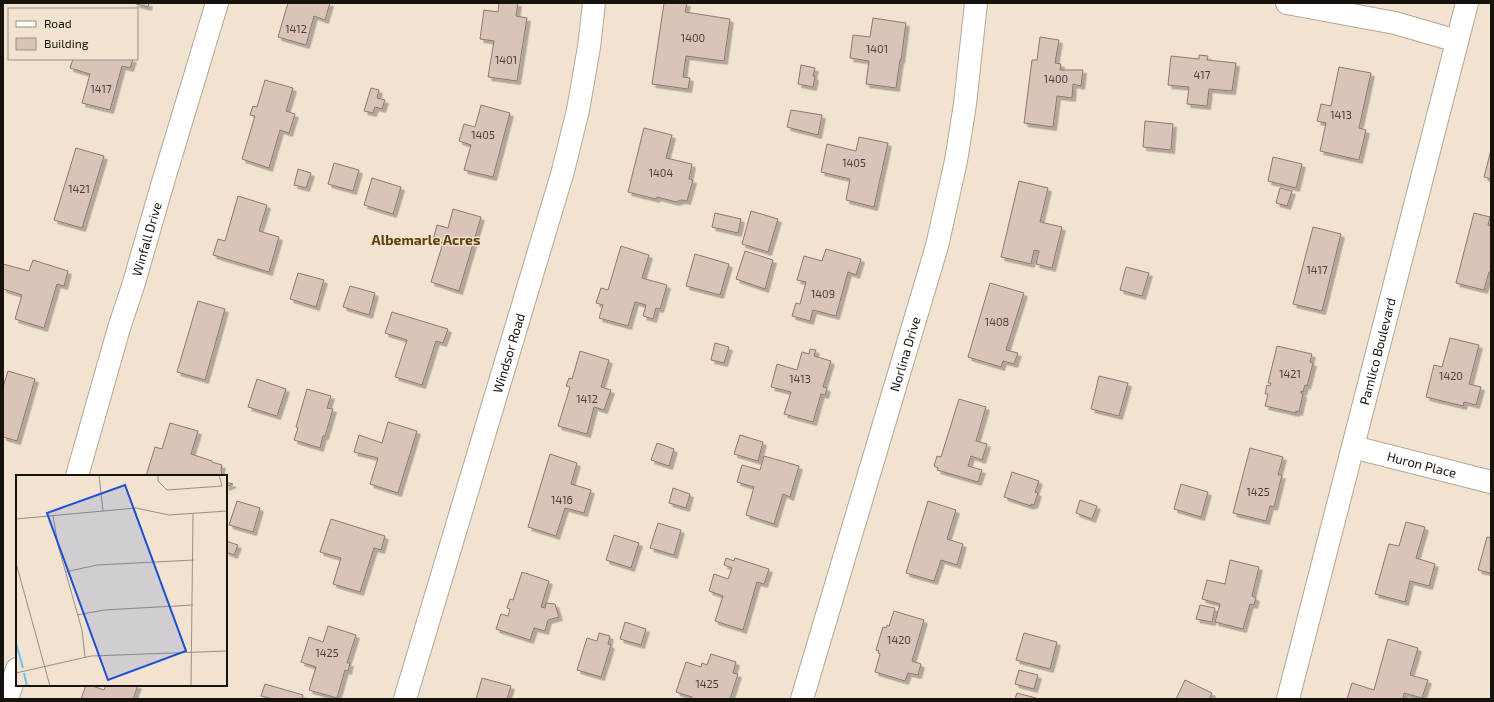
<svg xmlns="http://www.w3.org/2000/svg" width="1494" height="702" font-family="'Exo 2',sans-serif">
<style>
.building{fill:#dac3b9;stroke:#8c786e;filter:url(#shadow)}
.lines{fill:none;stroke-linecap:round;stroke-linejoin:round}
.street-casing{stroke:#b4a695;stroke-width:24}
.street{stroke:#fff;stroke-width:22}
.labels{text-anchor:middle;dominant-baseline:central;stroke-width:3;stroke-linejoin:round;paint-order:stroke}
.number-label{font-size:11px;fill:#483e37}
.street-label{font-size:13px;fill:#17120c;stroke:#f2e3d1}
.neighbourhood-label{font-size:14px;font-weight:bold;fill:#613f08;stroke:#f2e3d1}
.inset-river{fill:none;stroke:#6dc1ef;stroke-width:2}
.inset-road{fill:none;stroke:#9a8f82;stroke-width:1}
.view{fill:#1d4ed8;fill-opacity:0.15;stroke:#1d4ed8;stroke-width:2}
.inset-edge{fill:none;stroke:#17120c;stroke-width:2}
</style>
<defs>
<filter id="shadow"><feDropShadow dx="3.5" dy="3.5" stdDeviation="0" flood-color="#0004"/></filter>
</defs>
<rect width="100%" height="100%" fill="#f2e3d1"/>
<!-- building -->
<path class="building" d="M133,3H149L148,7Z
M288,3H330L325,20L314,16L306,45L278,37Z
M499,3H518L516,16L527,18L517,81L488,77L494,41L480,39L484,10L498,12Z
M664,3H687L685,12L730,19L724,61L686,56L683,77L690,78L688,89L652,84Z
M873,18L906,23L901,60H900L896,88L866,84L869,61L850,58L853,35L870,37Z
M1040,37L1059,40L1055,63L1061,64L1060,70H1083L1081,86L1073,84L1072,98L1057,96L1053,127L1024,123L1032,60H1037Z
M1199,55L1208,56L1207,60L1236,63L1232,91L1209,89L1207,106L1187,104L1189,87L1168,85L1171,56L1199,59Z
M73,59H133L130,68L122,66L110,110L82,103L90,74L70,68Z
M801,65L815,68L813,76L815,77L813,87L798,84Z
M1339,67L1371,73L1359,128L1366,130L1359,160L1320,151L1326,123L1317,121L1321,104L1331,106Z
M265,80L293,88L286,111L295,114L289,133L280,130L269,168L242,159L255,116L250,115L253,106L257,107Z
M371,88L379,90L377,98L385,100L382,109L375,107L373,113L364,111Z
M481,105L510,113L493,177L464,170L471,145L459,141L464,124L475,127Z
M791,110L822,115L818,135L787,127Z
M1145,121L1173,124L1171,150L1143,147Z
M644,128L672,135L666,158L692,164L689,179L693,180L687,201L681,200L676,202L657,197L656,199L628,192Z
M859,137L888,143L874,207L846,200L850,179L821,172L827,144L856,151Z
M76,148L104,156L82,228L54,220Z
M1491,150V179L1484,177Z
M1273,157L1302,164L1296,188L1268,181Z
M334,163L359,170L353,191L328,184Z
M298,169L311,173L306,188L294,185Z
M372,178L401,187L393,214L364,205Z
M1019,181L1048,188L1040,222L1062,227L1052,268L1036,264L1039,251L1034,250L1031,264L1001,257Z
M1280,188L1292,191L1287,206L1276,203Z
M238,196L267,205L259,231L279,237L269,272L213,255L218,239L225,241Z
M453,209L481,217L459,291L431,282L443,243L433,240L437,225L448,228Z
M751,211L778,219L768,252L742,244Z
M715,213L741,219L738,233L712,227Z
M1474,213L1490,217L1488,225L1491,226V272H1489L1484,290L1456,283Z
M1313,227L1341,234L1322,311L1293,304Z
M621,246L649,255L642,278L667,285L660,309L656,308L653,319L643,316L646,305L635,302L628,326L599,318L603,305L596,303L601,288L608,290Z
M826,249L861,259L856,275L848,272L836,316L813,310L810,321L792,316L796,303L800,304L806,282L797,280L804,256L822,261Z
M745,251L773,260L765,289L736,279Z
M695,254L729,264L720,295L686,286Z
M33,260L68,271L64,286L57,284L44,328L15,319L22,295L3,289V264L29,271Z
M1126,267L1149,273L1142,296L1120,290Z
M298,273L324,280L316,307L290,299Z
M990,283L1024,293L1006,350L1018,353L1014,364L1003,361L1001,367L968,357Z
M350,286L375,293L369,315L343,307Z
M198,301L225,309L205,380L177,372Z
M392,312L448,329L443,343L436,341L422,385L395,377L407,340L385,333Z
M1450,338L1479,345L1469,384L1481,387L1476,405L1464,402L1463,406L1426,397L1434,365L1442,367Z
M715,343L729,347L724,363L711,360Z
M1277,346L1312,354L1310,362L1313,363L1307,386L1305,385L1303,392L1301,391V393L1303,394L1299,412L1296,411V413L1265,406L1268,394H1265L1267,385L1270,386L1271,383H1268Z
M810,349L816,350L814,356L831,361L823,387L827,388L825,395L821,394L813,422L784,414L791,392L771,387L777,364L797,370L802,352L809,354Z
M580,351L609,360L601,387L611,390L604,410L594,407L587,434L558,426L570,387L566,386L569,378L572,379Z
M8,371L35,379L17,441L3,437V387Z
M1099,376L1128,383L1119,416L1091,409Z
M257,379L286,389L277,416L248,407Z
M307,389L331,396L327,408L333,409L325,436H323L320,448L294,440L298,428L296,427Z
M959,399L986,407L976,441L987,444L982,460L971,456L968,466L982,470L978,482L937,470L938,468L934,466L937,456L941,457Z
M388,422L417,431L398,493L370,484L378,458L354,452L359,435L382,443Z
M170,423L198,431L191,454L212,461V462L222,465L221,470L222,476H146L155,447L162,449Z
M740,435L763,442L758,461L734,454Z
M657,443L674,449L669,466L651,460Z
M1250,448L1283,457L1278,475H1282L1274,507L1270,506L1266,521L1233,513Z
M550,454L577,463L571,484L591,490L584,513L565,508L556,536L528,527Z
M764,456L799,466L790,497L783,494L774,524L746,515L754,487L737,482L742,465L760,470Z
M1012,472L1039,481L1035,492L1038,493L1034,505L1031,504V506L1004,497Z
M226,481L229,483L233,484L226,487Z
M1181,484L1208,492L1201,517L1174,509Z
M673,488L690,494L686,508L669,503Z
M1080,500L1097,506L1092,519L1076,513Z
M237,501L260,508L253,532L229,525Z
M928,501L956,510L947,539L963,544L957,565L941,560L934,581L906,573Z
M331,519L385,536L381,550L374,548L360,592L333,584L341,558L320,552Z
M1406,522L1425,527L1416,558L1435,564L1429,586L1410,581L1405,602L1375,594L1389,544L1399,546Z
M658,523L681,530L674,555L650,548Z
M614,535L639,543L631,568L606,560Z
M1487,537L1491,538V573L1478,570Z
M226,541L238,545L234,555L226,552Z
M726,558L734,561L735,558L769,569L764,584L757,582L743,630L715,621L723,596L709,591L714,574L728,579L732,568L724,565Z
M1230,560L1259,567L1252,596L1256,598L1254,605L1250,604L1243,629L1215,622L1220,604L1202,599L1207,580L1225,584Z
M522,572L549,581L541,607L545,608L546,603L555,604L559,617L548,620L545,631L534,628L530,640L496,629L501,614L508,616L510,609L507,608L510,599L513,600Z
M1200,605L1215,608L1212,622L1196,619Z
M894,611L924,620L912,661L921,664L918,675L908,673L905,681L875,672L880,654L878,653L879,651L876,650L883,627L886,628L887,625L889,626Z
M625,622L646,629L641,645L620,639Z
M328,626L356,635L347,663H350L348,671L345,670L337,698L309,690L316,667L301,662L309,637L323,642Z
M599,633L610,636L608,644L611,645L601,677L577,670L587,638L597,641Z
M1024,633L1057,642L1050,669L1016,660Z
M1388,639L1418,648L1410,675L1428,680L1422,698L1404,693L1403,699H1347L1352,683L1374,690Z
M711,654L736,662L733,673L738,674L730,699H691L692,697L676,692L686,662L701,667L702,663L707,665Z
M1019,670L1038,675L1034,689L1015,684Z
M482,678L511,686L507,699H476Z
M1185,680L1212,693L1209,699H1176Z
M265,684L303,695L302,699H273L261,696Z
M86,685H90L104,690L106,685H138L133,699H81Z
M1017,693L1036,698L1035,699H1015Z"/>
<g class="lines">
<!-- street casing -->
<g class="street-casing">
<g id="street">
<path d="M1287,3L1395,23L1457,41"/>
<path id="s1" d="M1353,447L1491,482"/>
<path id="s2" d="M77,476L119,328L133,286L163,182L217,3"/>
<path d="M7,699L17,669"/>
<path id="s3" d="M405,699L563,171L578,110L589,47L594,3"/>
<path id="s4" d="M802,699L937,246L956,161L965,104L976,3"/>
<path id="s5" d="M1288,699L1467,3"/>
</g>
</g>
<!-- street -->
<use href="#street" class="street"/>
</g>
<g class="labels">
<!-- number labels -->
<g class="number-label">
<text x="296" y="28">1412</text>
<text x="693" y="37">1400</text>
<text x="877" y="48">1401</text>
<text x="506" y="59">1401</text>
<text x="1202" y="74">417</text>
<text x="1056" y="78">1400</text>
<text x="101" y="88">1417</text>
<text x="1341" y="114">1413</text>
<text x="483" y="134">1405</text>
<text x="854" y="162">1405</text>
<text x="661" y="172">1404</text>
<text x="79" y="188">1421</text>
<text x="1317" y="269">1417</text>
<text x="823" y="293">1409</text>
<text x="997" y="321">1408</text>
<text x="1290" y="373">1421</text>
<text x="1451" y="375">1420</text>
<text x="800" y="378">1413</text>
<text x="587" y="398">1412</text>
<text x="1258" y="491">1425</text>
<text x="562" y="499">1416</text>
<text x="899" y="639">1420</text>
<text x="327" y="652">1425</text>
<text x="707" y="683">1425</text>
</g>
<!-- street labels -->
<g class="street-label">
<text stroke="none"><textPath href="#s2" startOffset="247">Winfall Drive</textPath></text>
<text stroke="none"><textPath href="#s5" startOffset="359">Pamlico Boulevard</textPath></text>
<text stroke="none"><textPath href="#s3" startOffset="361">Windsor Road</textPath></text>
<text stroke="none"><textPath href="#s4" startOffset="360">Norlina Drive</textPath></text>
<text stroke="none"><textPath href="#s1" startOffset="71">Huron Place</textPath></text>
</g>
<!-- neighbourhood labels -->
<g class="neighbourhood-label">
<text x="426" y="239">Albemarle Acres</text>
</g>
</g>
<!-- overview -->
<g transform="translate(16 475)">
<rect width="211" height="211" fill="#f2e3d1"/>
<path class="inset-river" d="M0,168L7,193M8,198L11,211"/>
<path class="inset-road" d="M83,0L87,36M142,0V6L151,15L206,11L203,0M37,41L42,70L66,155L69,182M0,44L120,33L153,40L211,36M0,88L34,211M49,97L81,90L178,85M61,140L88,135L177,130M0,198L75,181L211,176M175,211L177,39"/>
<path class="view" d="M109,10L170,176L92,205L31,38Z"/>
<rect width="211" height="211" class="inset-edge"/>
</g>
<!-- border -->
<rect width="1494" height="702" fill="none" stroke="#17120c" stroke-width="8"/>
<!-- legend -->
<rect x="8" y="8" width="130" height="52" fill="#f2e3d1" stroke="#9a8f82"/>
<rect x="16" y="21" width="20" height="6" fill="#ffffff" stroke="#9a8f82"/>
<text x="44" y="28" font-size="12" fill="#17120c">Road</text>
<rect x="16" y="38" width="20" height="12" fill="#dac3b9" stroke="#9a8f82"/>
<text x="44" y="48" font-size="12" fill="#17120c">Building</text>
</svg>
